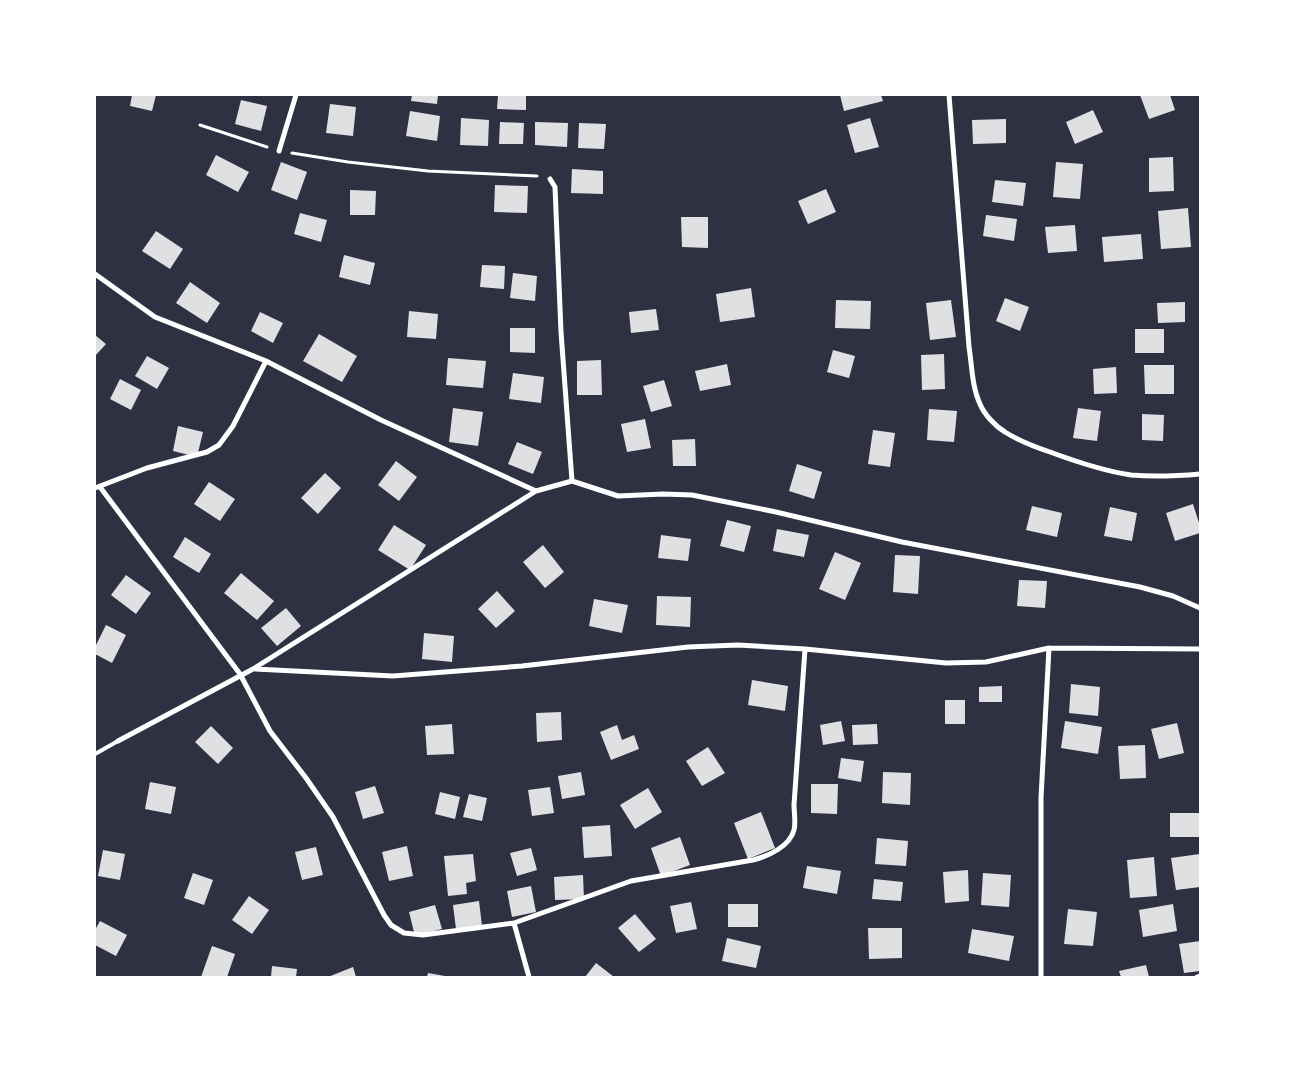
<svg xmlns="http://www.w3.org/2000/svg" width="1295" height="1072" font-family="Lato,sans-serif">
<style>
.building{fill:#e0e0e3}
.lines{fill:none;stroke-linecap:round;stroke-linejoin:round}
.path{stroke:#fff;stroke-width:3}
.service{stroke:#fff;stroke-width:4}
.minor{stroke:#fff;stroke-width:5}
</style>
<rect width="100%" height="100%" fill="#2d3142"/>
<!-- building -->
<path class="building" d="M132,95H156L152,111L130,106Z
M412,95H438L437,104L411,101Z
M498,95H526V110L497,109Z
M840,95H881L883,101L844,111Z
M1140,95H1170L1175,110L1149,119Z
M241,100L267,106L261,131L235,124Z
M330,104L356,107L353,136L326,133Z
M1093,110L1103,132L1075,144L1066,122Z
M410,111L440,116L437,141L406,136Z
M461,118L489,120L488,146L460,145Z
M870,118L879,147L855,153L847,125Z
M1006,119V143L973,144L972,120Z
M500,122L524,123L523,144H499Z
M535,122L568,123L567,147L535,145Z
M579,123L606,124L604,149L578,148Z
M216,155L249,172L238,192L206,175Z
M1173,157L1174,191L1149,192V158Z
M281,162L307,172L297,200L271,190Z
M1056,162L1083,164L1080,199L1053,197Z
M572,169L603,171V194L571,193Z
M995,180L1026,183L1023,206L992,202Z
M495,185L528,186L527,213L494,212Z
M826,189L836,212L808,224L798,201Z
M350,190L376,191L375,215H350Z
M1188,208L1191,247L1161,249L1158,211Z
M300,213L327,220L321,242L294,234Z
M986,215L1017,219L1014,241L983,236Z
M681,217H708V248L682,247Z
M1075,225L1077,251L1048,253L1045,227Z
M156,231L183,249L170,269L142,251Z
M1141,234L1143,259L1104,262L1102,237Z
M344,255L375,263L370,285L339,277Z
M482,265L505,266L504,289L480,287Z
M513,273L537,276L535,301L510,298Z
M190,282L220,303L207,323L176,303Z
M751,288L755,317L720,322L716,294Z
M1005,298L1029,307L1020,331L996,321Z
M836,300L871,301L870,329L835,328Z
M951,300L956,337L930,340L926,303Z
M1185,302V322L1158,323L1157,303Z
M656,309L659,330L631,333L629,312Z
M409,311L438,314L436,339L407,337Z
M260,312L283,323L273,343L251,331Z
M510,328H535V353L510,352Z
M1135,329H1164V353H1135Z
M319,334L357,356L342,382L303,361Z
M95,335L106,344L95,356Z
M833,350L855,356L849,378L827,372Z
M944,354L945,389L922,390L921,355Z
M147,356L169,368L157,389L135,376Z
M448,358L486,361L483,388L446,385Z
M601,360L602,395H577V361Z
M727,364L731,385L700,391L695,371Z
M1144,365H1174V394H1145Z
M1116,367L1117,393L1094,394L1093,369Z
M513,373L544,377L541,403L509,399Z
M120,379L141,390L131,410L110,399Z
M664,380L672,406L651,412L643,386Z
M453,408L483,412L478,446L449,442Z
M1078,408L1101,411L1097,441L1073,438Z
M929,409L957,411L954,442L927,440Z
M1142,414L1164,415L1163,441L1142,440Z
M645,419L651,448L627,452L621,424Z
M178,426L203,432L197,457L173,451Z
M873,430L895,433L890,467L868,464Z
M695,439L696,466H673L672,440Z
M517,442L542,452L533,474L508,464Z
M396,461L417,477L399,501L378,485Z
M797,464L822,472L814,499L789,491Z
M325,473L341,488L318,514L301,498Z
M209,482L235,499L220,521L194,504Z
M1193,504L1200,526V533L1175,541L1166,513Z
M1032,506L1062,513L1057,537L1026,530Z
M1110,507L1137,513L1132,541L1104,536Z
M727,520L751,526L744,552L720,546Z
M394,525L426,545L410,570L378,550Z
M777,529L809,535L804,557L773,551Z
M661,535L691,539L688,561L658,558Z
M185,537L211,554L199,573L173,557Z
M543,545L564,572L545,588L523,562Z
M835,552L861,563L845,600L819,589Z
M895,555L920,556L918,594L893,592Z
M241,573L274,601L257,620L224,593Z
M126,575L151,593L136,614L111,595Z
M1019,580L1047,581L1045,608L1017,606Z
M497,591L515,611L496,628L478,609Z
M657,596L691,597L690,627L656,625Z
M594,599L628,605L622,633L589,626Z
M286,608L301,626L277,646L261,628Z
M106,625L126,635L112,663L95,654V647Z
M424,633L454,636L452,662L422,659Z
M752,680L788,686L785,711L748,705Z
M1071,684L1100,687L1098,716L1069,713Z
M1002,686V702H979V687Z
M945,700H965V724H945Z
M561,712L562,740L537,742L536,713Z
M841,721L845,741L823,745L820,725Z
M1065,721L1102,727L1098,754L1061,748Z
M1177,723L1184,753L1159,759L1151,729Z
M452,724L454,754L427,755L425,726Z
M877,724L878,744L853,745L852,725Z
M617,725L622,740L634,735L639,749L611,760L600,732Z
M211,726L233,748L218,764L195,742Z
M1145,745L1146,778L1120,779L1118,746Z
M708,747L725,773L702,786L686,761Z
M841,758L864,761L861,782L838,778Z
M581,772L585,795L562,799L558,776Z
M883,772L911,773L910,805L882,803Z
M150,782L176,787L171,814L145,809Z
M811,784H838L837,814L811,813Z
M375,786L384,813L363,819L355,792Z
M550,787L554,813L532,816L528,790Z
M648,788L662,812L635,829L620,805Z
M440,792L460,797L455,819L435,814Z
M469,794L487,798L482,821L463,817Z
M761,812L775,848L748,859L734,823Z
M1170,813H1200V837H1170Z
M610,825L612,856L584,858L582,827Z
M680,837L690,865L661,876L651,848Z
M877,838L908,841L906,866L875,864Z
M407,846L413,876L389,881L382,852Z
M316,847L323,875L302,880L295,852Z
M531,848L537,870L517,876L510,853Z
M103,850L125,854L120,880L98,876Z
M473,854L476,881L466,883L467,894L448,896L444,856Z
M1200,854V887L1176,890L1171,858Z
M1154,857L1157,896L1130,898L1127,860Z
M807,866L841,871L837,894L803,888Z
M968,870L969,901L945,903L943,872Z
M193,873L213,880L204,905L184,898Z
M983,873L1011,875L1009,907L981,905Z
M583,875L584,899L555,900L554,877Z
M874,879L903,882L901,901L872,899Z
M531,886L536,912L512,917L507,891Z
M249,896L269,910L252,934L232,920Z
M479,901L482,926L456,929L453,905Z
M691,902L697,929L676,933L670,906Z
M728,904H758V927H728Z
M1173,904L1177,931L1143,937L1139,910Z
M435,905L442,929L415,936L409,912Z
M1068,909L1097,912L1093,946L1064,944Z
M635,914L656,939L639,952L618,928Z
M100,921L127,935L116,956L95,945V930Z
M868,928H902V958L869,959Z
M972,929L1014,936L1009,961L968,953Z
M727,938L761,946L756,968L722,961Z
M1200,941V971L1184,973L1179,944Z
M212,946L235,954L227,977H201Z
M596,963L614,977H585Z
M1146,965L1149,977H1121L1119,971Z
M272,966L297,969L296,977H271Z
M353,967L356,977H328Z
M428,973L445,976L444,977H427Z"/>
<g class="lines">
<!-- path -->
<path class="path" d="M200,125L267,147
M292,153L348,162L428,171L537,176"/>
<!-- service -->
<path class="service" d="M95,754L118,741"/>
<!-- minor -->
<path class="minor" d="M949,95L969,347C972,366 972,387 980,404C984,414 995,426 1005,432C1019,441 1035,447 1050,452C1077,462 1103,471 1131,475C1154,477 1177,476 1200,474
M279,151L296,95
M550,179L555,187L561,332L572,481
M95,274L155,317L266,361L381,420L536,491
M100,487L240,674L270,731L306,778L333,817L384,915L391,925L404,933L423,935L514,923L631,881L753,860C769,856 790,846 794,830C796,823 794,812 794,805L805,649
M95,488L147,468L207,452L219,445L233,426L266,361
M255,669L393,676L522,666L688,647L738,645L805,649L946,663L986,662L1049,648L1200,649
M118,741L253,669L536,491L572,481L618,496L663,494L692,495L776,512L902,542L1140,587L1173,596L1200,608
M514,923L529,977
M1041,977V798L1049,648
M1197,977L1200,976"/>
</g>
<!-- border -->
<rect width="1295" height="1072" fill="none" stroke="#ffffff" stroke-width="192"/>
</svg>
